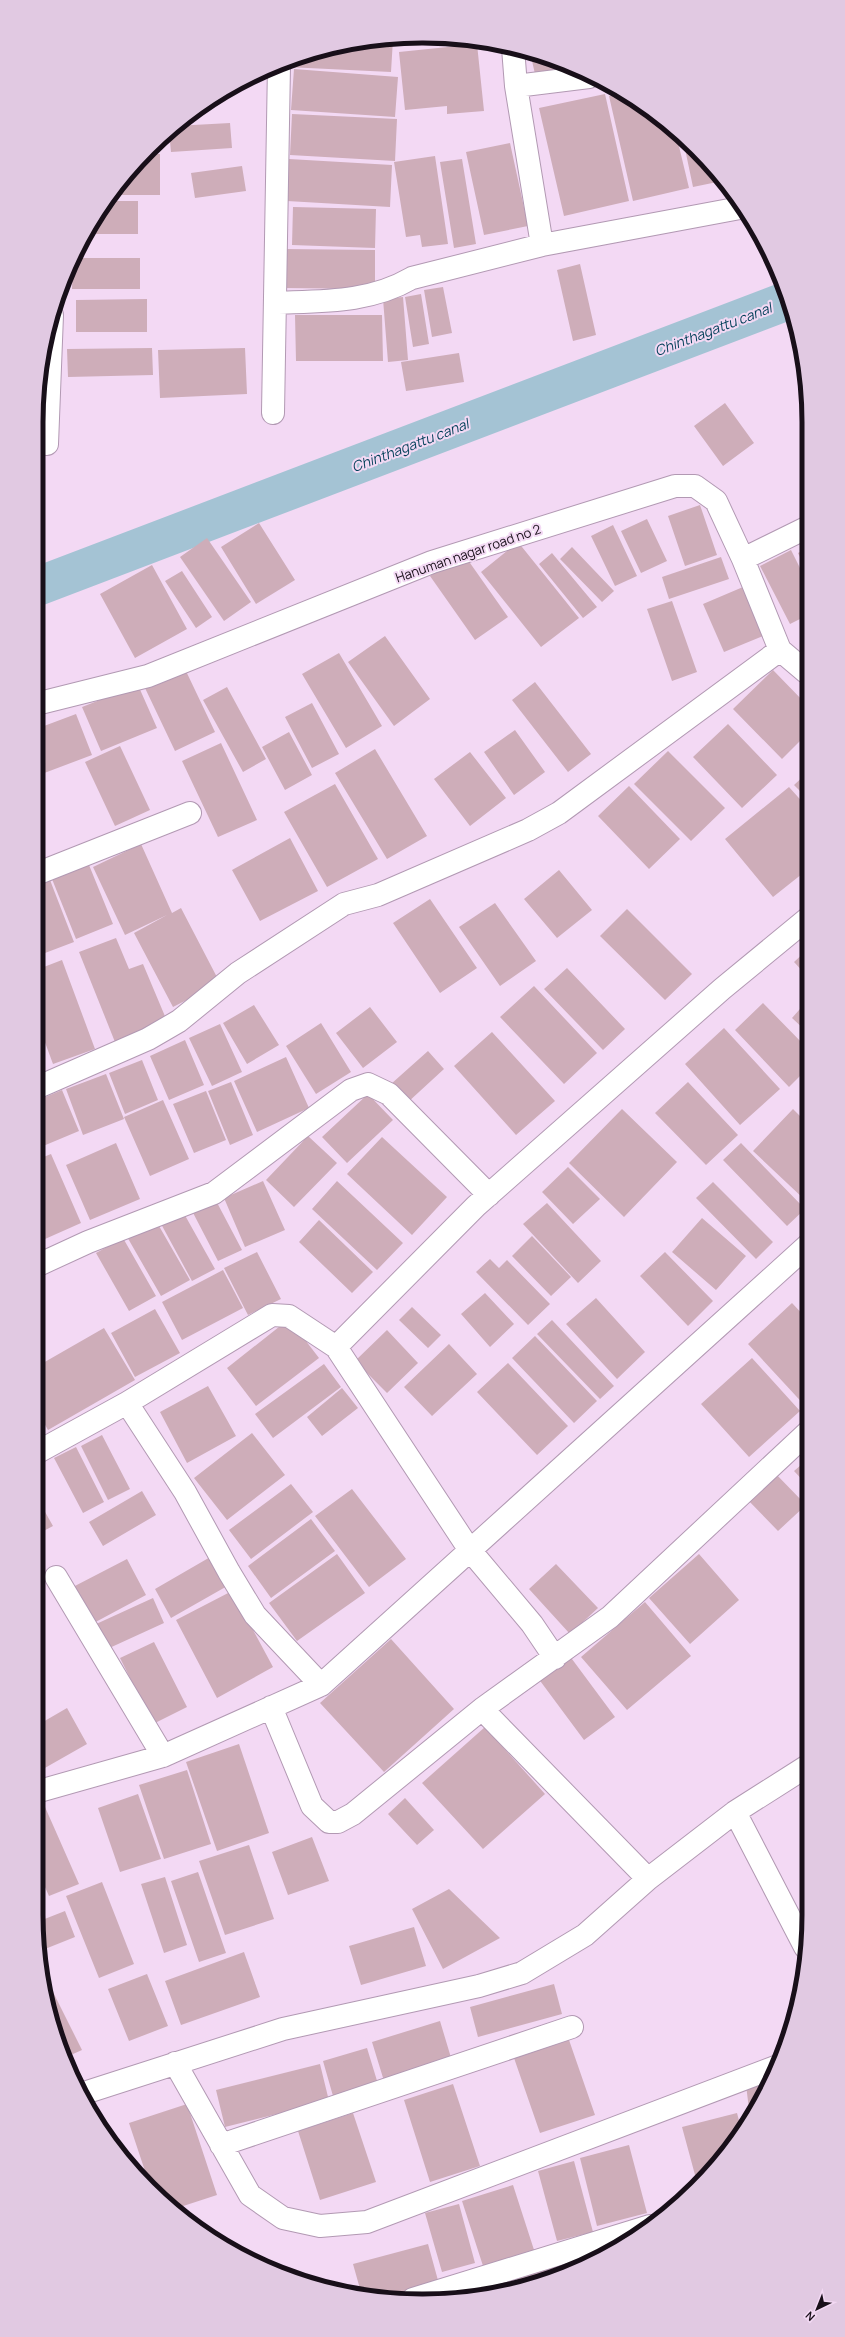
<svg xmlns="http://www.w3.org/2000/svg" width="845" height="2337" font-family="Manrope,sans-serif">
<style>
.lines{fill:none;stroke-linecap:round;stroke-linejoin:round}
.canal{stroke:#a4c3d4;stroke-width:39}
.building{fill:#ceadb9}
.minor-casing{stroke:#b299b3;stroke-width:24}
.minor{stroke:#fff;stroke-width:22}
.labels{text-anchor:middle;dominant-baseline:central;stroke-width:4;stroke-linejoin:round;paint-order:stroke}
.street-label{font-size:13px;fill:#180f19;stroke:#f3d9f4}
.water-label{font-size:14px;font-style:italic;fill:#003f58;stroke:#f3d9f4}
.rim{fill:none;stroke:#180f19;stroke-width:5}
</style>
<rect width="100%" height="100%" fill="#f3d9f4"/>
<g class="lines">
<!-- canal -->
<path class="canal" d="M36,587L784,302"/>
</g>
<!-- building -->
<path class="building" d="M372,39H393L391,72L287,67V61L298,57Z
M477,44L484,111L447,114V106L405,110L399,52Z
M530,52L565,67L535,74Z
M294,69L398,77L395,117L291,110Z
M622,93L677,138L689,188L633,201L609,96Z
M605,94L629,201L564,216L539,108Z
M292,114L397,119L395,161L290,155Z
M230,123L232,148L171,152L169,131L175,126Z
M510,143L528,226L484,235L466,152Z
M684,144L713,167L722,181L693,187Z
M147,154H160V195H111Z
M435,156L448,244L422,247L420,235L406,237L394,162Z
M289,159L392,165L390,207L287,201Z
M462,159L476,244L454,248L440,162Z
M242,166L246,191L195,198L191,173Z
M108,201H138V234H87Z
M293,207L376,209L375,248L292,245Z
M283,249L375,250V289L283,288Z
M73,258H140V289H72Z
M580,264L596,335L573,341L557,270Z
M443,287L452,333L432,337L424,290Z
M421,294L429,344L413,347L405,297Z
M403,297L408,360L388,362L383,299Z
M147,299V332H76V300Z
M295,315H382L383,361H296Z
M152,348L153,375L68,377L67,349Z
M245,348L247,394L160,398L158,350Z
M459,353L464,382L406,391L401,362Z
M725,403L754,443L723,466L694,426Z
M700,505L717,555L685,566L668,516Z
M647,519L667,561L641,573L621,531Z
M259,523L295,580L256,604L221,547Z
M613,525L637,576L615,586L591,536Z
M207,538L251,602L224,621L180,557Z
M518,542L579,618L541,647L481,572Z
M572,547L614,591L602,602L560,559Z
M806,549V569L798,553Z
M791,550L806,580V616L790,624L760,566Z
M463,553L508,617L475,640L430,576Z
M552,553L597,607L583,618L539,564Z
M721,557L729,579L669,599L662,577Z
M152,565L187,629L135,658L100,594Z
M182,571L212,617L196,628L165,581Z
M743,587L763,636L724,652L703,604Z
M672,601L697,672L672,681L647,609Z
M385,636L430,699L394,726L348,662Z
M339,653L382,726L346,748L302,674Z
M185,669L215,732L175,751L145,688Z
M773,670L806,704V735L782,759L733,709Z
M535,682L591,754L568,772L512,700Z
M138,685L157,728L101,751L82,707Z
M227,687L266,759L243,772L203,700Z
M312,703L339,754L312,768L285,717Z
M76,714L92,755L39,775L36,768V729Z
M728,724L777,775L742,808L693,757Z
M515,730L545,772L514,795L484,752Z
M289,732L312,775L285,790L262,747Z
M221,743L257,820L218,837L182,761Z
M120,746L150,810L115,826L85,762Z
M375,749L427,836L387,859L335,773Z
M668,751L725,808L691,841L634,784Z
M470,752L506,798L470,826L434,779Z
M807,773V798L794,785Z
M335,784L378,859L327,887L284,812Z
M629,786L680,839L649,869L598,816Z
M789,787L807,807V870L773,897L725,839Z
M290,838L318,891L260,921L232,870Z
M141,844L172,913L181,908L220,983L173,1007L134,933L167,915L125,935L93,867Z
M89,865L113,924L76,939L52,879Z
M559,870L592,910L557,938L524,899Z
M50,880L74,942L45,953L36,930V886Z
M430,899L477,968L440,993L393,923Z
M495,903L536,961L500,986L459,927Z
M627,909L692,974L665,1000L600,936Z
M36,937L43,953L36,956Z
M116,938L129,969L143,964L167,1021L115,1042L79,952Z
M807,950V976L794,962Z
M62,960L95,1049L53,1064L36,1018V970Z
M567,968L625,1029L603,1050L544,989Z
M534,986L597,1053L564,1084L500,1017Z
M807,1001V1032L792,1018Z
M763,1003L807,1048V1069L789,1087L735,1030Z
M254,1005L279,1045L247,1064L223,1023Z
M370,1007L397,1042L363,1068L336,1033Z
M321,1023L351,1072L316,1094L286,1046Z
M220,1024L242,1072L212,1086L189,1038Z
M724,1028L780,1089L740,1125L685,1064Z
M492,1032L555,1101L516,1135L454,1066Z
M185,1040L204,1085L169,1100L150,1056Z
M428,1051L444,1069L407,1103L391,1084Z
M286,1057L309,1108L257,1132L234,1081Z
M142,1060L158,1100L125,1114L109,1073Z
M106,1074L124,1119L83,1135L66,1089Z
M231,1082L253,1135L230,1145L208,1091Z
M688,1082L738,1135L706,1165L655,1113Z
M62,1090L79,1131L36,1149V1101Z
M206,1091L226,1140L194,1153L173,1104Z
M368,1094L393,1120L347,1163L322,1137Z
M163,1100L189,1159L150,1176L124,1117Z
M622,1109L677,1162L624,1217L569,1163Z
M793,1109L807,1123V1198L805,1200L753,1151Z
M308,1136L337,1163L294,1207L266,1180Z
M382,1137L447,1197L412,1235L347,1174Z
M116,1143L140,1199L90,1220L66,1165Z
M741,1143L805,1209L787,1226L723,1160Z
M51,1154L81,1223L36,1243V1160Z
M568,1167L600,1199L573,1224L542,1192Z
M263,1181L285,1230L245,1247L224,1198Z
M337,1181L403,1243L377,1270L312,1209Z
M713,1182L773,1242L756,1259L696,1198Z
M213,1195L242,1250L218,1261L190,1207Z
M547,1203L601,1261L578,1283L523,1224Z
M182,1210L215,1269L192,1281L160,1222Z
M702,1218L746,1256L716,1290L672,1252Z
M155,1219L190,1280L161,1296L126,1235Z
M319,1220L373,1272L352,1293L299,1242Z
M532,1236L571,1277L551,1296L512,1256Z
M123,1238L156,1296L129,1311L96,1253Z
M257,1252L281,1299L248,1315L224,1268Z
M665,1252L713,1301L688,1326L640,1276Z
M490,1259L499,1268L507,1260L550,1304L528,1325L476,1272Z
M223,1270L243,1308L182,1340L162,1302Z
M485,1293L514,1324L490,1347L461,1314Z
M596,1298L645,1352L617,1379L566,1324Z
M808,1299V1313L801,1305Z
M792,1303L808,1320V1409L748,1344Z
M412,1307L441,1335L428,1348L399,1320Z
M155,1309L180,1353L135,1377L111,1333Z
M289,1319L319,1358L256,1406L227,1368Z
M552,1320L614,1386L600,1399L537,1334Z
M104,1328L135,1380L48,1430L36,1409V1367Z
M387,1330L418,1363L387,1393L355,1361Z
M535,1336L597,1401L574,1423L512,1358Z
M449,1344L477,1374L432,1416L404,1387Z
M752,1358L800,1411L749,1457L701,1404Z
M508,1363L568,1426L537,1455L477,1392Z
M324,1364L341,1387L273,1438L255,1414Z
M208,1386L236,1436L187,1463L160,1412Z
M342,1388L358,1408L322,1436L307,1417Z
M252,1433L285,1475L227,1520L194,1478Z
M102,1435L130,1489L108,1500L81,1446Z
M76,1447L104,1502L83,1513L54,1458Z
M808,1459V1486L794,1471Z
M773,1471L806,1505L778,1531L746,1498Z
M291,1484L313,1512L251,1559L229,1530Z
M352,1489L406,1559L369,1587L315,1516Z
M142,1491L156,1515L103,1546L89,1522Z
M36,1496L53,1526L36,1535Z
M311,1519L335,1551L271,1598L248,1566Z
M337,1554L365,1593L297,1641L269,1603Z
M699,1554L739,1600L690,1644L649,1598Z
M212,1556L229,1585L171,1618L155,1589Z
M127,1559L146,1595L90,1625L71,1588Z
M556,1564L598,1608L570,1634L529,1589Z
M232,1591L273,1667L217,1698L176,1620Z
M153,1598L164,1623L105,1650L94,1625Z
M645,1602L691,1656L627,1710L581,1657Z
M391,1639L454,1709L384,1772L320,1703Z
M154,1642L187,1707L153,1724L120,1658Z
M569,1655L615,1717L584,1740L538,1678Z
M67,1708L87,1744L36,1773V1726Z
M485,1727L545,1794L483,1849L422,1783Z
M239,1744L269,1833L217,1851L186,1762Z
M187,1770L211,1844L164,1859L139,1785Z
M138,1794L161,1859L120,1872L98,1808Z
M405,1798L434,1830L417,1845L388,1814Z
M45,1807L79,1884L49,1896L36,1867V1811Z
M312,1837L329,1881L288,1895L272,1852Z
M249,1845L274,1919L225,1935L199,1861Z
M198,1872L226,1953L199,1962L171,1881Z
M36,1877L44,1895L36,1899Z
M165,1877L187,1945L164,1953L141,1884Z
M102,1882L134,1964L99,1978L66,1896Z
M449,1889L500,1938L443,1969L412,1909Z
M65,1911L75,1937L40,1951L37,1922Z
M414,1927L426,1966L361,1985L349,1946Z
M244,1952L260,1997L181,2025L165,1981Z
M147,1974L168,2026L129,2041L108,1989Z
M554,1984L562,2014L478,2037L470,2007Z
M51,1988L82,2050L64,2058L44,1992Z
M440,2021L452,2061L384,2081L372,2042Z
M569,2040L595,2115L540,2133L514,2058Z
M367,2048L378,2084L333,2096L323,2061Z
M320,2064L329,2101L225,2127L216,2090Z
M769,2081L750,2117L746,2085Z
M453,2084L480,2166L430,2182L404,2100Z
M187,2104L217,2195L174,2209L150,2186L129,2123Z
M353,2113L376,2182L320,2200L298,2131Z
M737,2113L742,2132L698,2186L682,2127Z
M629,2145L647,2213L597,2226L580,2158Z
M574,2161L593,2232L557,2241L538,2171Z
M513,2185L535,2253L484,2269L462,2201Z
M459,2204L475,2263L442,2272L425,2213Z
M623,2243L590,2261L588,2253Z
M428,2244L439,2284L385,2298L362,2296L353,2264Z
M581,2253L585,2264L571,2271L520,2288L516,2277Z"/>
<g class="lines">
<!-- minor casing -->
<g class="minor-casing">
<path id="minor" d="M513,48L516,86L542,245
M516,86L589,77
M275,303C323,301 369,303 412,278L542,245L740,208
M273,413L279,65
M47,444L52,315
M743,559L806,528
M36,704L148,676L432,562L675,486H695L716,501L743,559L780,650L806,672
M36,874L190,813
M36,1088L148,1039L179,1021L238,973L344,904L378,895L528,830L559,813L780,650
M36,1266L88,1242L214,1193L351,1090L368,1084L389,1094L489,1195
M336,1347L469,1549L532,1624L555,1658
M127,1403L185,1492L229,1572L255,1615L321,1685
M36,1453L127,1403L272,1315L289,1316L336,1347L476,1206L722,989L807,919
M56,1577L163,1756
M271,1707L312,1806L329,1822H338L353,1814L482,1709L610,1617L808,1432
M482,1709L648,1879
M36,1792L163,1756L321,1685L808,1245
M735,1812L805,1947
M175,2063L250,2195L283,2218L320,2226L367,2222L778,2066
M81,2094L283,2029L479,1986L522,1973L585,1935L648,1879L735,1812L809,1765
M221,2145L572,2027
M413,2299L650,2226"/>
</g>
<!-- minor -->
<use href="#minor" class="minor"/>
</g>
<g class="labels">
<!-- street labels -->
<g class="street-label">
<text transform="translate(468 553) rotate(-19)">Hanuman nagar road no 2</text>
</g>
<!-- water labels -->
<g class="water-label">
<text transform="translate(713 329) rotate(-21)">Chinthagattu canal</text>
<text transform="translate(410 445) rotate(-21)">Chinthagattu canal</text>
</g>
</g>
<!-- crop -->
<path d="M0 0H845V2337H0ZM422 43H423A379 379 0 0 1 802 422V1915A379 379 0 0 1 423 2294H422A379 379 0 0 1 43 1915V422A379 379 0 0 1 422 43Z" fill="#e1c9e2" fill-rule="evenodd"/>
<path class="rim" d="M422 43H423A379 379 0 0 1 802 422V1915A379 379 0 0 1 423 2294H422A379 379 0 0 1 43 1915V422A379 379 0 0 1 422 43Z"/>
<!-- north arrow -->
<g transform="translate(817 2309) rotate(223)" stroke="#f3d9f4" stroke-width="3" paint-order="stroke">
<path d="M0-3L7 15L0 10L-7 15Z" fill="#180f19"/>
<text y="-6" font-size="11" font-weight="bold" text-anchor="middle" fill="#180f19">N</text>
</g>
</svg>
